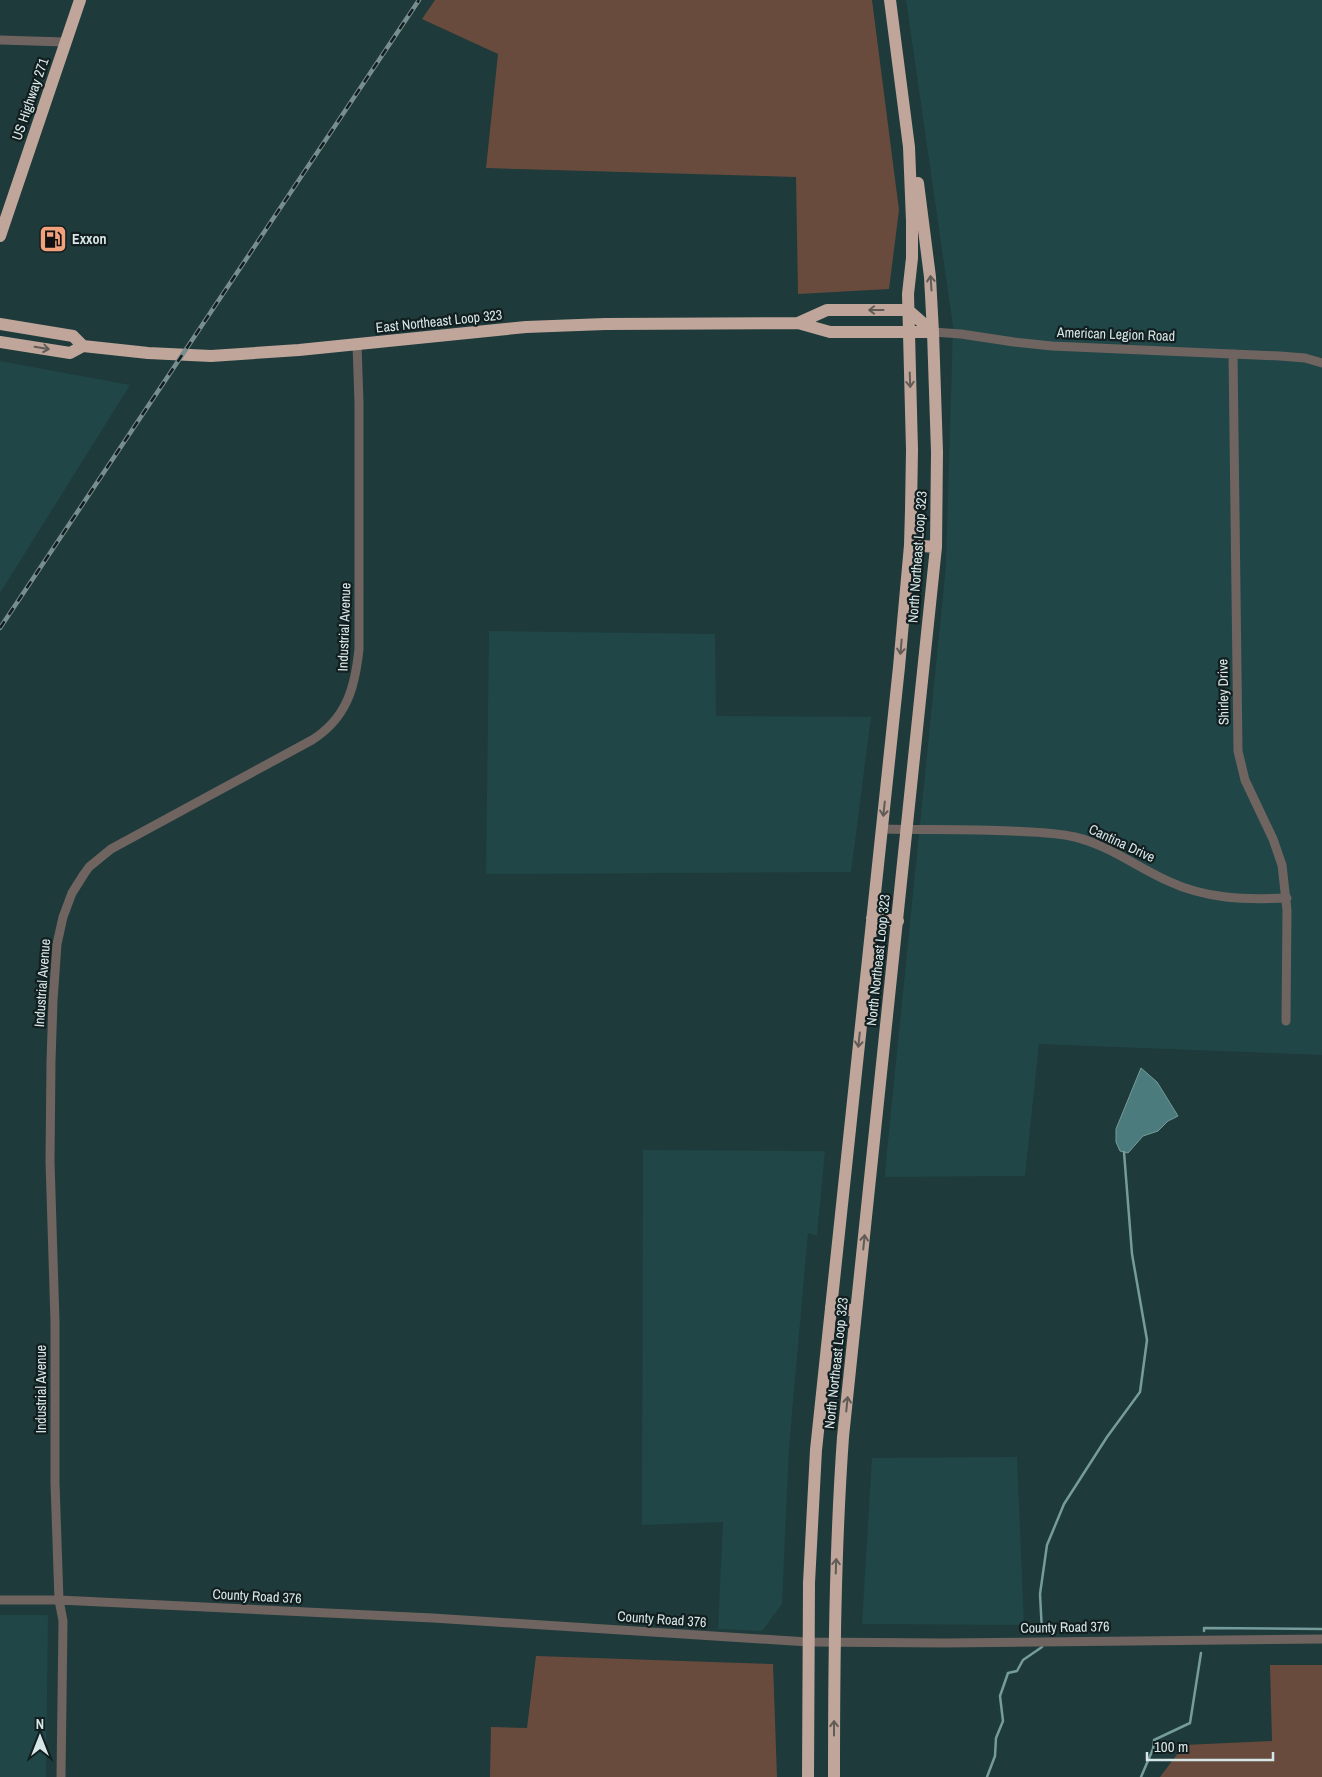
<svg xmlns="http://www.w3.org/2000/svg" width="1322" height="1777" font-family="'Archivo Narrow',sans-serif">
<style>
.built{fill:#204647}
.green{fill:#694b3e}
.water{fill:#4b7b7c;stroke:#759b9c}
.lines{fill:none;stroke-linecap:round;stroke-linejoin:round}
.stream{stroke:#759b9c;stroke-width:2.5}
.minor{stroke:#6f6460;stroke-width:9}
.highway{stroke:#bfa59a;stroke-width:12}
.rail-casing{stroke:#788e8e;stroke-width:4.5}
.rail{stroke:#121e1f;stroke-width:2.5;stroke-dasharray:8;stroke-linecap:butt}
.oneway{stroke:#605b56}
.labels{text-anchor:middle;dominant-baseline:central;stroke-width:4.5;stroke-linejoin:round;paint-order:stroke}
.street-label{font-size:14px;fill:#d7e7e7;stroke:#121e1f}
.poi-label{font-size:14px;font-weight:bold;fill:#d7e7e7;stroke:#121e1f;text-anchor:start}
</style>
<rect width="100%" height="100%" fill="#1e3a3a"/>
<!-- built -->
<path class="built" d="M906,0H1322V1055L1039,1044L1025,1176L885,1177L887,1151L946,566L953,326Z
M0,361L130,385L0,593Z
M489,631L715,634L716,716L871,717L851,872L486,874Z
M643,1150L825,1151L817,1236L808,1233L789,1447L782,1604L762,1631L718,1629L723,1522L642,1525Z
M1017,1457L1024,1625L862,1624L872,1458Z
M0,1615H48L46,1777H0Z"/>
<!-- green -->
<path class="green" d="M435,0H872L899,210L889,289L798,294L796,177L486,168L498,54L422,19Z
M536,1656L773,1664L777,1777H490L491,1727L527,1728Z
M1270,1665H1322V1777H1160L1184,1745L1272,1741Z"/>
<!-- water -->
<path class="water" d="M1141,1068L1157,1082L1178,1116L1168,1121L1158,1131L1143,1136L1128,1153L1120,1151L1116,1142V1129Z"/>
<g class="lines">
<!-- stream -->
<path class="stream" d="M1204,1631V1628L1322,1629
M1042,1632L1040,1594L1047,1545L1064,1504L1107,1437L1140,1392L1147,1340L1132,1254L1124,1152
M987,1777L995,1756L996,1738L1003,1721L1000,1696L1008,1673L1017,1671L1023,1660L1042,1647
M1141,1777L1153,1749L1154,1740L1190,1723L1201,1653"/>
<!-- minor -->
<path class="minor" d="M0,40L65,42
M933,332L961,334L1014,342L1052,346L1280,356L1305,358L1322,363
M1233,354L1238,751L1245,780L1273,839L1282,865L1287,910L1286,1021
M882,829C925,830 968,829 1011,831C1032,832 1054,832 1075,837C1108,845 1137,867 1168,881C1206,899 1245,900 1287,898
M0,1600H59L433,1618L808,1642L945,1643L1322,1639
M61,1777L63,1621L59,1600L55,1483V1322L50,1161L51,1061L53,1001L57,944L63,917L72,893L84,874L89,867L111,849L312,740C347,718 355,687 359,649V403L357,344"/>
<!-- highway -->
<path class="highway" d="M0,236L80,0
M798,323L827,310H908L933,332
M0,324L73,336L83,346
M0,342L70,353L83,346L148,353L211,356L299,350L526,327L605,324L798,323L830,332H933
M910,545L936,547
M872,918L898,921
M831,1307L856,1311
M808,1777L809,1583L816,1450L899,667L910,545L911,510L912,450L908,294L912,258V221L909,147L890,0
M834,1777C834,1664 835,1550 843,1437L936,547L937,452L933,332L930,277L918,183"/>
<!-- rail casing -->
<g class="rail-casing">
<path id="rail" d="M0,628L419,0"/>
</g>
<!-- rail -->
<use href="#rail" class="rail"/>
</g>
<!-- one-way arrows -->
<defs><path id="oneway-shaft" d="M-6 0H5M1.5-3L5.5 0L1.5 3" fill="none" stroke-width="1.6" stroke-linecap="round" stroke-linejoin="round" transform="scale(1.25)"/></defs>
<g class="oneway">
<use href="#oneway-shaft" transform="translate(931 283) rotate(-94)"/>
<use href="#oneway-shaft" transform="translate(876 310) rotate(-180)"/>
<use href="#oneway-shaft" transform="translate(42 348) rotate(9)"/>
<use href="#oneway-shaft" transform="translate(910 380) rotate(88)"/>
<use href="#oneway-shaft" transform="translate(901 647) rotate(95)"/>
<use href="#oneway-shaft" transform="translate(884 809) rotate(96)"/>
<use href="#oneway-shaft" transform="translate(859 1040) rotate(96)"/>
<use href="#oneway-shaft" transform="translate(864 1242) rotate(-84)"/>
<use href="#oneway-shaft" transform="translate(847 1404) rotate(-84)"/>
<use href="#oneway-shaft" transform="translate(836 1566) rotate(-88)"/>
<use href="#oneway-shaft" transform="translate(834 1728) rotate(-90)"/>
</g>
<!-- icons -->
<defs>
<g id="fuel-square" transform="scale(1.4375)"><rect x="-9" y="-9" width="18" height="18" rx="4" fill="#f1a17c" stroke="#121e1f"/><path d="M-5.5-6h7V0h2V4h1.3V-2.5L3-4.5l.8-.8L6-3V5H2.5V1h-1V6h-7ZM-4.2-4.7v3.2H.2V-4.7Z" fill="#111"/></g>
</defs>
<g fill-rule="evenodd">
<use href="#fuel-square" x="53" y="239"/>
</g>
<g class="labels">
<!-- street labels -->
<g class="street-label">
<text transform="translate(30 99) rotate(-71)">US Highway 271</text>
<text transform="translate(439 321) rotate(-6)">East Northeast Loop 323</text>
<text transform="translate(1116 334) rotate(2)">American Legion Road</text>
<text transform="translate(917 557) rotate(-86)">North Northeast Loop 323</text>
<text transform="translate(344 627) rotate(-88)">Industrial Avenue</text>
<text transform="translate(1223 692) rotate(-91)">Shirley Drive</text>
<text transform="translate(1122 843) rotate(25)">Cantina Drive</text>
<text transform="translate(878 960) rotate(-84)">North Northeast Loop 323</text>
<text transform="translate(42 983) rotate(-86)">Industrial Avenue</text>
<text transform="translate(836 1363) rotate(-84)">North Northeast Loop 323</text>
<text transform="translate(41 1389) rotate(-90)">Industrial Avenue</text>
<text transform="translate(257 1596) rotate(3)">County Road 376</text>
<text transform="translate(662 1619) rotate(4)">County Road 376</text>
<text transform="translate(1065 1627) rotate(-1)">County Road 376</text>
</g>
<!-- poi labels -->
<g class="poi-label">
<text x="72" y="239">Exxon</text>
</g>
</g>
<!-- north arrow -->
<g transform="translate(40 1737)" stroke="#121e1f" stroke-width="4" paint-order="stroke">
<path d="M0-4L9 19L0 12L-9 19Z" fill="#d7e7e7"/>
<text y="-8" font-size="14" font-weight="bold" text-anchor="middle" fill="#d7e7e7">N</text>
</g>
<!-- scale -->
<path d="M1147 1752v8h126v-8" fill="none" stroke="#d7e7e7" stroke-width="2.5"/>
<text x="1154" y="1752" font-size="15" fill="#d7e7e7" stroke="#121e1f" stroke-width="4" paint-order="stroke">100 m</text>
</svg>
